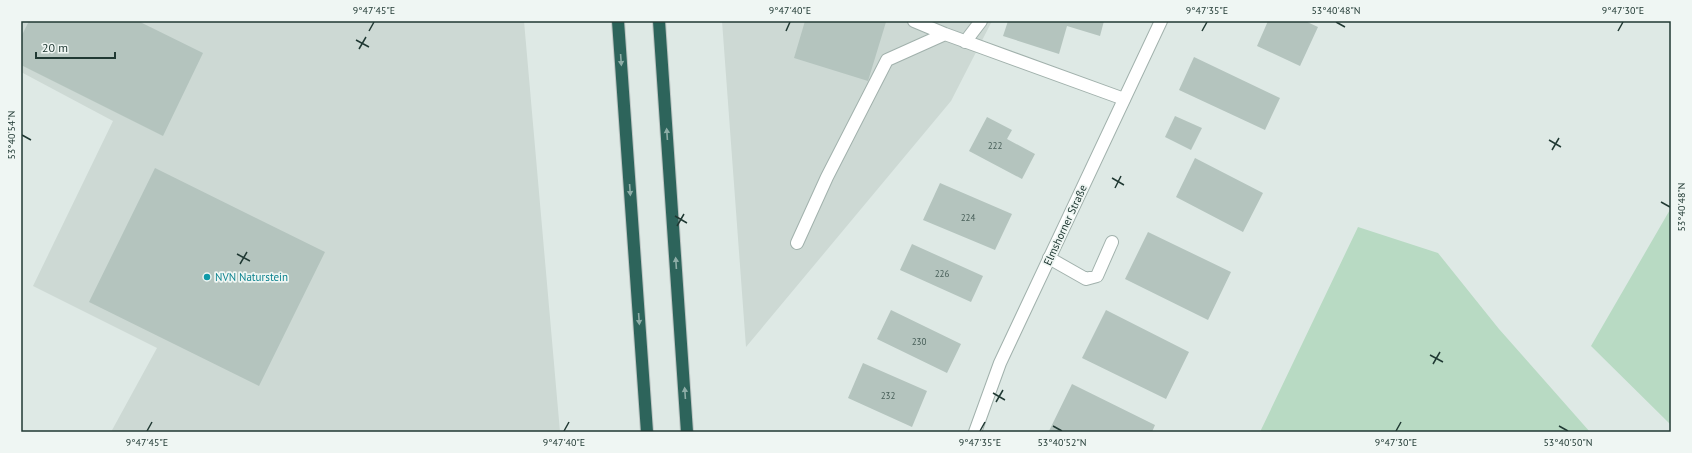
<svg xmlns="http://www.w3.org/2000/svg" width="1692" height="453" font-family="'PT Sans',sans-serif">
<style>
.built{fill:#cdd9d4}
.green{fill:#b8dac3}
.building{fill:#b4c4be}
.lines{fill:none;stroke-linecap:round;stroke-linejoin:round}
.service-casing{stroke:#a1b1ac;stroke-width:14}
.tertiary-casing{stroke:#a1b1ac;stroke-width:14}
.motorway-casing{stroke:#bcc4c2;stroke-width:14}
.service{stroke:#fff;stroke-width:12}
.tertiary{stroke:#fff;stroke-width:12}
.motorway{stroke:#2d645b;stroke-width:12}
.oneway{fill:#8eada7}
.ticks{fill:none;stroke:#203933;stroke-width:1.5}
.culture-dot{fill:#0f9aa8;stroke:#eff6f3;stroke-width:1.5}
.labels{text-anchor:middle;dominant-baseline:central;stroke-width:3.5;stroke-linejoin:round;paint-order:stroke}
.number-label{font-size:9px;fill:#455c56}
.street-label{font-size:11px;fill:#203933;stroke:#eff6f3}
.culture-label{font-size:11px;fill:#0d838f;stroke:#eff6f3;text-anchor:start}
.neatline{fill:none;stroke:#203933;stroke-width:1.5}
.ticks-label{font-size:10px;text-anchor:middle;fill:#203933}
</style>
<rect width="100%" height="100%" fill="#dee9e5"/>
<!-- built -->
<path class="built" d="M21,21H524L560,432H111L157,348L33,286L113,121L21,72Z
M722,21H992L951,101L746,347Z"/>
<!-- green -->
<path class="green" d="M1671,208V425L1591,346Z
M1358,227L1438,253L1499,329L1590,432H1260Z"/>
<!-- building -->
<path class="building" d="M29,21H138L203,53L163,136L21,65V37Z
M805,21L886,22L868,81L794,58Z
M1008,21H1104L1100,36L1067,26L1059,54L1003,36Z
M1268,21H1305L1318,27L1300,66L1257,46Z
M1194,57L1280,98L1265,130L1179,90Z
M1175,116L1202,128L1191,150L1165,137Z
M987,117L1012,130L1007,139L1035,154L1022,179L969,151Z
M1195,158L1263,193L1243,232L1176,197Z
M155,168L325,252L259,386L89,302Z
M940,183L1012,214L995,250L923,220Z
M1148,232L1231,272L1208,320L1125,279Z
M912,244L983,276L971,302L900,270Z
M891,310L961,344L947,373L877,339Z
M1106,310L1189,352L1166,399L1082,358Z
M863,363L927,391L912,427L848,398Z
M1072,384L1155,425L1152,432L1049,431Z"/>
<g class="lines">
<!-- service casing -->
<g class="service-casing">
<path id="service" d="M914,21L945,34L1124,99
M965,42L981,21
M797,243L827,177L887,60L945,34
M1049,258L1086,279L1097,276L1112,242"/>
</g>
<!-- tertiary casing -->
<g class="tertiary-casing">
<path id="tertiary" d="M975,432L1000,363L1161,21"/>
</g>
<!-- motorway casing -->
<g class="motorway-casing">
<path id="motorway" d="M618,21L647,432
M659,21L687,432"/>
</g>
<!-- service -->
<use href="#service" class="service"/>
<!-- tertiary -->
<use href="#tertiary" class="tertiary"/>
<!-- motorway -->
<use href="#motorway" class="motorway"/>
</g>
<!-- one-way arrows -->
<defs><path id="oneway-solid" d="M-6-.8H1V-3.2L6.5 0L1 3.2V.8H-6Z"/></defs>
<g class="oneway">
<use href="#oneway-solid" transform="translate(621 60) rotate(86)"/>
<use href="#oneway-solid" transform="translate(667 134) rotate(-94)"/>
<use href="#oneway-solid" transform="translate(630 190) rotate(86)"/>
<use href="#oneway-solid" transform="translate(676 263) rotate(-94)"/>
<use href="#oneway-solid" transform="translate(639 319) rotate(86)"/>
<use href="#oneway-solid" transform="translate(685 393) rotate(-94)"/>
</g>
<!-- ticks -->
<path class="ticks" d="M1336,22L1345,27M369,31L374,22M786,31L790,22M1202,31L1207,22M1618,31L1623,22M356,40L369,47M359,49L366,37M22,135L31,140M1549,140L1561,147M1552,150L1559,138M1112,178L1124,185M1115,188L1121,176M1661,202L1670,207M675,216L687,223M677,226L684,214M237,254L250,261M240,264L247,252M1430,355L1443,362M1433,364L1440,352M993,393L1005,400M996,402L1003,390M1053,426L1062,431M1559,426L1568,431M147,431L152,422M564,431L569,422M980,431L985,422M1396,431L1401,422"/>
<!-- markers -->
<circle class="culture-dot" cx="207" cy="277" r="4"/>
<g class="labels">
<!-- number labels -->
<g class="number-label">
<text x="995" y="145">222</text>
<text x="968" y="217">224</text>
<text x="942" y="273">226</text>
<text x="919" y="341">230</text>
<text x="888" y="395">232</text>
</g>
<!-- street labels -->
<g class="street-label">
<text transform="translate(1065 225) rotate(-65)">Elmshorner Straße</text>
</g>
<!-- culture labels -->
<g class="culture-label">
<text x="215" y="277">NVN Naturstein</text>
</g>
</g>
<!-- border -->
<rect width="1692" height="453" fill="none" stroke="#eff6f3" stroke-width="44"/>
<!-- scale -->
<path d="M36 52v6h79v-6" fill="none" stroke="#203933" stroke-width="2"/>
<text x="42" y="52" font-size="12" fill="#203933" stroke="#eff6f3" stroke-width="3" paint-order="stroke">20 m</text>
<rect x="22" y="22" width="1648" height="409" class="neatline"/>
<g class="ticks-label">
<text x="374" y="14">9°47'45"E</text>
<text x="790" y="14">9°47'40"E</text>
<text x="1207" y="14">9°47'35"E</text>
<text x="1336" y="14">53°40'48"N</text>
<text x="1623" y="14">9°47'30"E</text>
<text transform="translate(11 135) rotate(-90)" y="4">53°40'54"N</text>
<text transform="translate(1681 207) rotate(-90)" y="4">53°40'48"N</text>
<text x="147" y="446">9°47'45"E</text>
<text x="564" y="446">9°47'40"E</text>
<text x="980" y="446">9°47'35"E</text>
<text x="1062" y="446">53°40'52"N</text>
<text x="1396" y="446">9°47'30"E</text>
<text x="1568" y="446">53°40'50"N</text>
</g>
</svg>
